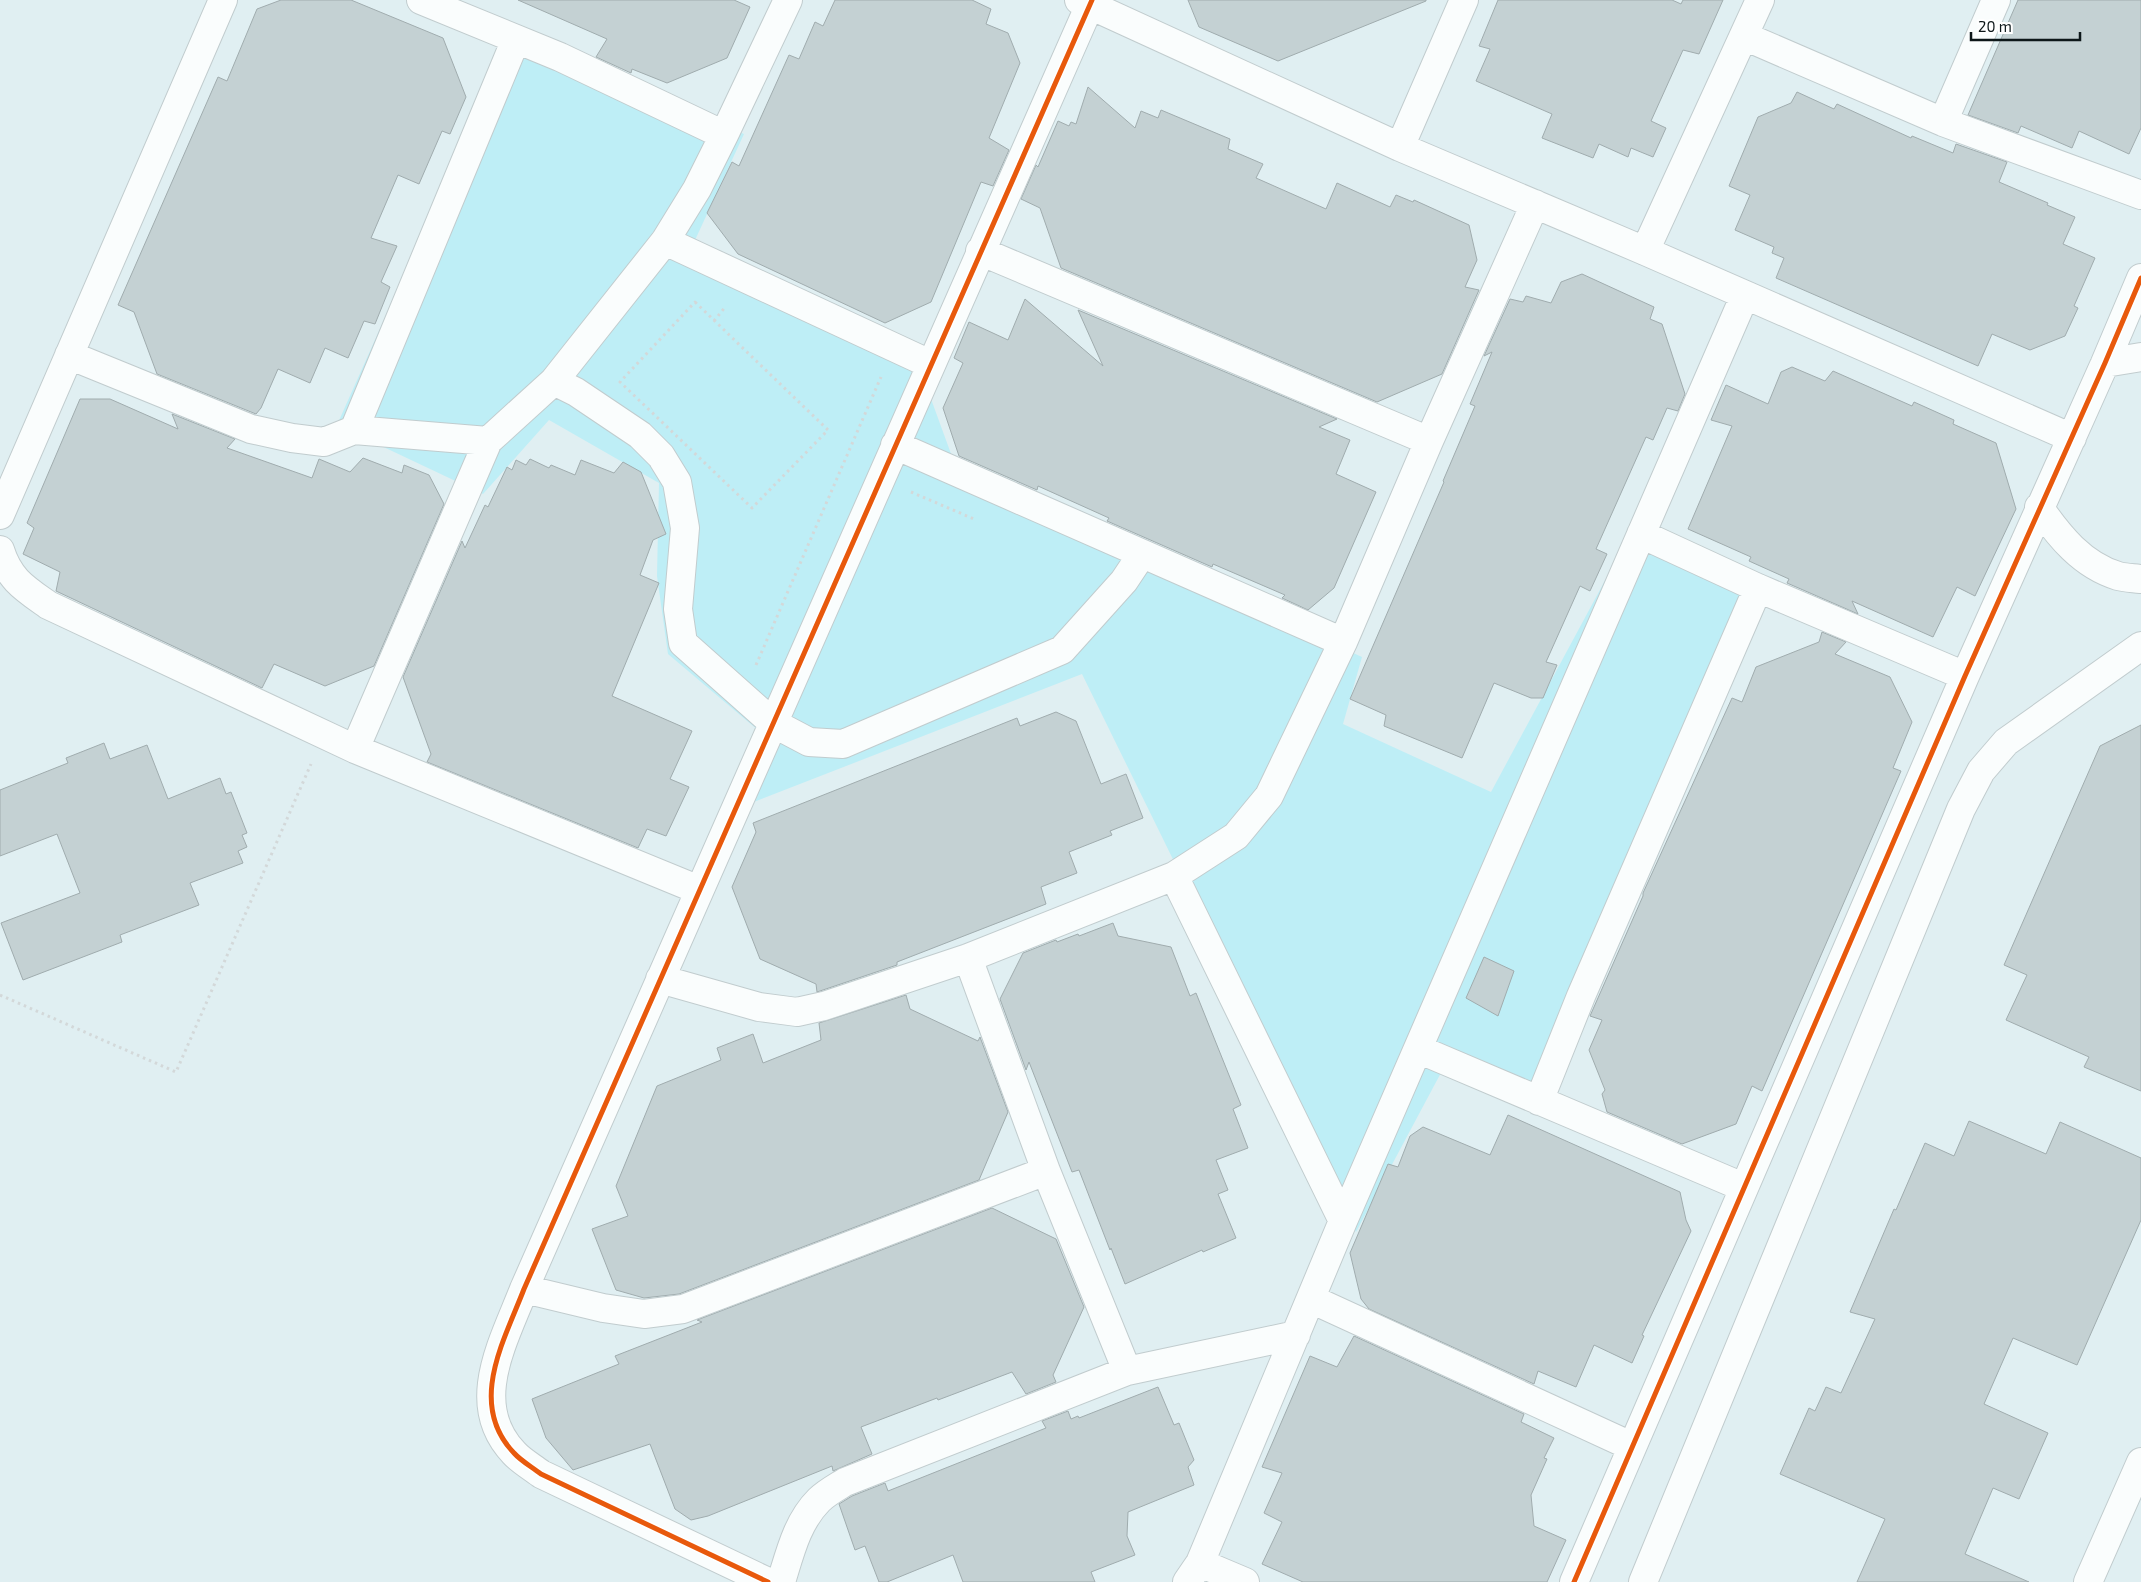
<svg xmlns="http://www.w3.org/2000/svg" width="2141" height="1582" font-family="'Exo 2',sans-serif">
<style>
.green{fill:#beeef6}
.building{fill:#c4d1d3;stroke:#a0acae}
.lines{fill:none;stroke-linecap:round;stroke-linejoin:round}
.minor-casing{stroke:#c1ccce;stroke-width:30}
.path{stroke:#d3d8d9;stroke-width:3;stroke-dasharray:2.5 4;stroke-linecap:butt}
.minor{stroke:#fafdfd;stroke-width:28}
.cycleway-casing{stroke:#fff;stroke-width:8}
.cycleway{stroke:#e8590c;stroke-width:5}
</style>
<rect width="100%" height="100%" fill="#e0eff2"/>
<!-- green -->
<path class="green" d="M511,35L744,134L690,251L915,355L958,473L1362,657L1343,724L1491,792L1629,536L1764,594L1548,1106L1443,1069L1356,1232L1082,674L718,816L759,731L668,654L657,576L659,483L549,420L483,494L337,425Z"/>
<!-- building -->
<path class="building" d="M281,0H351L443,38L466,97L450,134L442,131L419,184L398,175L371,238L397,246L381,282L390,287L375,324L364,321L348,358L325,348L310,383L278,369L261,408L256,414L157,374L134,312L118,305L218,77L227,81L257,9Z
M518,0H734L750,7L727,58L667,83L632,69L631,73L596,57L607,39Z
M835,0H972L991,9L986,24L1008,33L1020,63L989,138L1009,150L993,186L981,182L931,302L885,323L738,254L707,213L732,162L739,166L789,55L799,59L815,22L823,26Z
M1188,0H1426V1L1278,61L1199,27Z
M1498,0H1672L1681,4L1683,0H1723L1699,54L1683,50L1651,121L1666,128L1653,157L1631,148L1628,157L1599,144L1593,158L1542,138L1552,114L1476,81L1490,49L1479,46Z
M2018,0H2141V128L2129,154L2079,131L2072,148L2021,126L2018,133L1968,115Z
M1088,87L1135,128L1141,111L1158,118L1161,110L1230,139L1228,149L1263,164L1256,178L1326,209L1337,183L1390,207L1396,195L1413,202L1414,200L1469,225L1477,260L1465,287L1479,290L1442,374L1377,402L1061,268L1040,208L1021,199L1036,165L1038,167L1058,121L1069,126L1071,122L1076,124Z
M1797,92L1834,109L1837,104L1911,138L1912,136L1953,153L1956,144L2007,162L1999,182L2048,203L2047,205L2075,217L2063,244L2095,258L2074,306L2078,308L2065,336L2030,350L1992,334L1978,366L1776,278L1784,258L1772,253L1774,247L1735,230L1750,195L1729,186L1758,117L1791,103Z
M1582,274L1654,307L1650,319L1662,324L1685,394L1678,411L1667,408L1653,440L1646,437L1596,549L1607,554L1590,591L1580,586L1546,662L1557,665L1543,698H1531L1494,683L1462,758L1384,726L1386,715L1350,699L1444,482L1443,481L1475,406L1470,404L1492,352L1484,356L1510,299L1523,302L1526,296L1551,303L1561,282Z
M1025,299L1103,366L1078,310L1337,419L1319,427L1350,440L1336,474L1376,492L1334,588L1308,610L1282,598L1285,595L1213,564L1212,567L1107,521L1109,518L1038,486L1037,490L959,456L943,408L963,363L954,358L969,322L1008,340Z
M1792,367L1825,381L1833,371L1912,406L1914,402L1954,420L1953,424L1996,443L2016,509L1975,596L1957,587L1933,637L1852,601L1858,614L1810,593L1787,583L1789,579L1749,561L1751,557L1688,529L1732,426L1711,420L1726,385L1768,404L1781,372Z
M80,399H110L178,429L172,414L235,439L227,448L312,478L319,459L350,472L363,458L402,473L404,465L429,475L444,504L374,666L325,686L274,664L262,688L56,591L60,572L23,554L34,528L27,523Z
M530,459L549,468L551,465L575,475L581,460L614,473L623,462L641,472L666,534L653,540L640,575L659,583L612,696L692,731L670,779L689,787L666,836L647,829L638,848L427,762L431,754L403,677L462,541L465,548L485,505L488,507L507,467L512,470L516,460L526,465Z
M1822,632L1846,642L1835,654L1890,677L1912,722L1893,768L1901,771L1762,1091L1752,1086L1736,1124L1682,1144L1607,1112L1602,1094L1605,1090L1589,1050L1602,1020L1590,1016L1643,896V893L1732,698L1742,702L1756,667L1819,642Z
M1056,712L1076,721L1101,784L1126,774L1143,818L1110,831L1112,835L1069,852L1077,873L1041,887L1046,904L897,962V965L817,992L816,984L760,959L732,887L756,832L753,823L1017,718L1020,726Z
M2141,725V1091L2084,1067L2089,1057L2006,1020L2027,975L2004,965L2100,746Z
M104,743L110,759L147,745L168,799L220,778L226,794L231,792L247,833L242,835L247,847L238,851L243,863L190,883L199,905L120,935L122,942L23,980L1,923L80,893L57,834L0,856V790L68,763L66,758Z
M1113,923L1118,936L1171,947L1190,996L1196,993L1241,1105L1233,1109L1248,1148L1216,1160L1228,1190L1218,1194L1236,1238L1203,1252L1202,1250L1125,1284L1111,1248L1110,1250L1079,1170L1072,1172L1029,1062L1026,1070L1000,999L1023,953L1056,940L1057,942L1078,934L1079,936Z
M1484,957L1514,971L1498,1016L1466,998Z
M906,995L910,1009L978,1041L980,1037L1008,1112L979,1180L679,1294L644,1298L616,1290L592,1229L628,1216L616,1186L657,1086L721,1060L717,1048L753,1034L763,1063L821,1040L819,1023Z
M1508,1115L1680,1192L1686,1220L1691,1231L1642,1335L1644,1336L1632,1363L1594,1345L1576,1387L1538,1371L1534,1384L1369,1309L1361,1299L1350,1253L1388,1164L1398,1167L1410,1136L1423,1127L1490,1155Z
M1969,1121L2046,1154L2060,1122L2141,1158V1220L2077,1365L2013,1338L1984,1404L2048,1433L2019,1499L1993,1488L1965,1554L2029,1582H1857L1885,1519L1780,1474L1809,1408L1815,1411L1826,1387L1841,1393L1875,1319L1850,1312L1894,1209L1896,1210L1925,1143L1954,1156Z
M992,1208L1056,1239L1084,1307L1053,1375L1056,1382L1026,1394L1012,1372L938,1400L937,1398L861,1427L872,1454L833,1471L832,1466L708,1516L691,1520L675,1509L650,1444L573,1470L546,1438L532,1399L619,1364L615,1356L702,1322L697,1320Z
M1354,1336L1524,1414L1521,1422L1554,1438L1544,1458L1547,1459L1531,1495L1534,1526L1566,1540L1547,1582H1303L1262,1564L1282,1522L1264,1513L1282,1473L1262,1467L1310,1356L1337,1367Z
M1158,1387L1174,1425L1179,1423L1194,1460L1188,1467L1194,1485L1128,1512L1127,1536L1135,1555L1091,1572L1095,1582H963L953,1555L887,1582H879L865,1546L855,1550L839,1504L852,1496L885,1483L888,1491L1046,1428L1042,1421L1068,1411L1071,1419L1078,1416L1079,1418Z"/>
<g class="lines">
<!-- minor casing -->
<g class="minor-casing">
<path id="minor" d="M421,0L560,57L724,135L788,0
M1079,0L1400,147L1645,251L2072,438
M1744,36L1943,122L2141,195
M1943,122L1996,0
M1400,147L1464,0
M665,241L930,364
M980,251L1429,441
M1645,251L1760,0
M69,355L251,429L292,438L324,442L354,430L516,39
M2105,363L2141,357
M554,381L576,392L640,435L661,456L677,482L685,528L678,609L683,643L773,723L809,742L843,744L1062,650L1124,581L1142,554
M354,430L488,441L554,381L665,241L697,189L724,135
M895,445L1343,642
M2039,507C2059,536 2082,565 2118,576C2125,578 2133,578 2141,579
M0,515L223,0
M1641,534L1758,588L1965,676
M0,550C9,579 24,588 48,605L355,749L699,890
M355,749L488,441
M1174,876L1343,1221
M968,958L1046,1171L1127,1371
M660,979L759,1007L797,1012L824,1006L968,958L1174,876L1236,836L1269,796L1343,642L1429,441L1535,204
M1418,1049L1743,1187
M1539,1101L1581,996L1758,588
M524,1289L603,1308L644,1314L683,1309L1046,1171
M1311,1299L1631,1446
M1200,1563L1245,1582
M768,1582L541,1474C532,1467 521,1461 514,1453C467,1404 504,1341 524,1289L1092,0
M781,1582C790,1553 797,1522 819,1500C826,1493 837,1487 845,1482L1127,1371L1296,1335
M1187,1582L1200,1563L1343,1221L1745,295
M1574,1582L1965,676L2105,363L2141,278
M1643,1582L1961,809L1981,771L2006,742L2141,646
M2088,1582L2141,1462"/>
</g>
<!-- path -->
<path class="path" d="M695,302L828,430L752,508L620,382Z
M714,321L726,306
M911,492L974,519
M756,665L881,377
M0,995L176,1072L311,764"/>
<!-- minor -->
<use href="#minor" class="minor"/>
<!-- cycleway casing -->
<g class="cycleway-casing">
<path id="cycleway" d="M768,1582L541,1474C532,1467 521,1461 514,1453C467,1404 504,1341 524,1289L1092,0
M1574,1582L1965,676L2105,363L2141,278"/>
</g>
<!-- cycleway -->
<use href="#cycleway" class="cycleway"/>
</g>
<!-- scale -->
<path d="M1971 32v8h109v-8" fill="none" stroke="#0d1719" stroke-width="2.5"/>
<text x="1978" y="32" font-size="15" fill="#0d1719" stroke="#ffffff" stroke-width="4" paint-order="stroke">20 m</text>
</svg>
